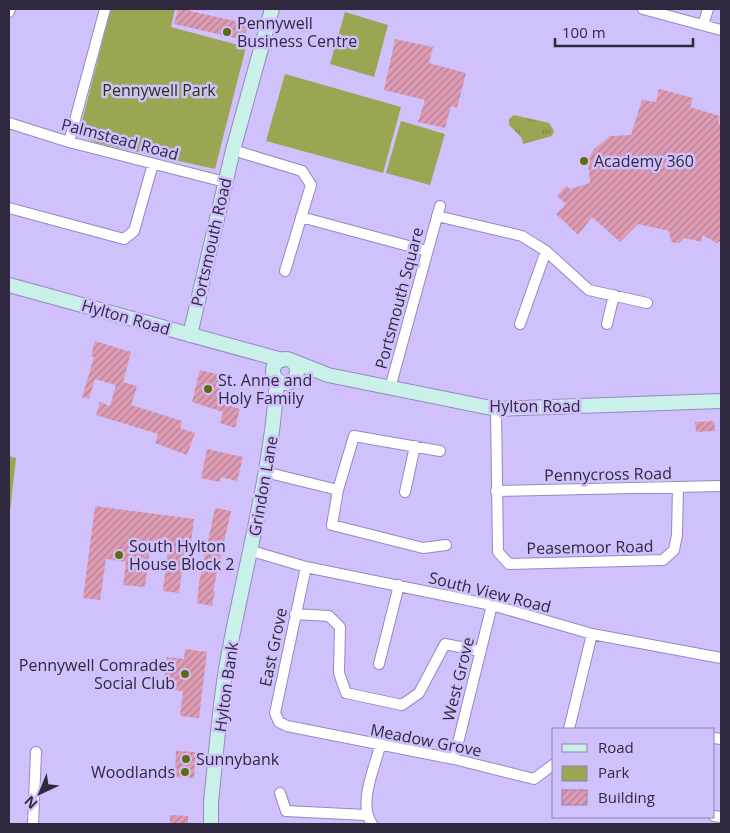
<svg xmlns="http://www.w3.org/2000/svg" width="730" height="833" font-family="'Open Sans',sans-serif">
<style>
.grass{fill:url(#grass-tufts)}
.park{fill:#9aa652}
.building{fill:url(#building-hatch)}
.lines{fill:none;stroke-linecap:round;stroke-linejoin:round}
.street-casing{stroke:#9788c0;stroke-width:12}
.secondary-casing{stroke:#9788c0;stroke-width:16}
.street{stroke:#fff;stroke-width:10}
.secondary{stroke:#caf1e9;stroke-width:14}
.poi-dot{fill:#606a0f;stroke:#d0c1fc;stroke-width:2}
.labels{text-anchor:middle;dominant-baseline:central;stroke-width:5;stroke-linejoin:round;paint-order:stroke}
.poi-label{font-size:16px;fill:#2f283f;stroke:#d0c1fc;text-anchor:start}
.park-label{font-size:16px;fill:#2c3108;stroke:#d0c1fc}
.street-label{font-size:16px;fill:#2f283f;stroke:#d0c1fc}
</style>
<defs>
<pattern id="grass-tufts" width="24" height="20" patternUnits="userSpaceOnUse" patternTransform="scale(1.25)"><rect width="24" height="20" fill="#9aa652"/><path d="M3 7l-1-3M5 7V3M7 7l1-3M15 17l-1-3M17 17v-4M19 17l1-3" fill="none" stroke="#7e8745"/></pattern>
<pattern id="building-hatch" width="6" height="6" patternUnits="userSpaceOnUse" patternTransform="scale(1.25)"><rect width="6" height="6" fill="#de9cb4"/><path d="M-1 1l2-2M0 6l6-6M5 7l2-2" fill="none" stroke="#b47f94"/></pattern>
</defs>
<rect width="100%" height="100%" fill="#d0c1fc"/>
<!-- grass -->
<path class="grass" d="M514,115L549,123L554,131L552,136L523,144L522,138L509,125V119Z
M9,456L16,458L9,521Z"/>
<!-- park -->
<path class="park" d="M111,9H175L171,27L246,47L215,169L97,143L88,139L80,129Z
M345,12L388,25L374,77L330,64Z
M285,74L401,107L383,173L266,141Z
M401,121L445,134L430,185L386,173Z"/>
<!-- building -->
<path class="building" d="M178,9H191L190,11L248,24L244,40L174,24Z
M395,39L433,47L429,63L466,73L457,108L451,106L445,128L418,122L425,100L384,90Z
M659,89L693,98L690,107L720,116L718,124H721L720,241L717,243L702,235V242L684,238L679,243H674L671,241L669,231L638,224L620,242L592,217L578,235L556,214L566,204L557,196L566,186L570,189L590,183L588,160L594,149L610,136L631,135L642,100L656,102Z
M95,341L131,352L123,382L137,386L131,405L182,421L180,428L195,433L187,455L155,443L158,434L96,415L100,402L110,406L116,385L95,379L89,399L82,397L94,357L91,356Z
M200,370L224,376L217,402L240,409L235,428L220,423L223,412L192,402Z
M714,421L715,431L696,432L695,422Z
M207,449L243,457L237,481L221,477L220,482L201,478Z
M95,506L194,519L190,550L185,549L179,593L163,591L168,548L150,546L145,587L123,585L126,562L106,559L100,600L83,598Z
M215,508L231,511L213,591H215L212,606L197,603L199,582Z
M185,649L207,652L199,718L180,716L183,691L163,689L167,657L184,659Z
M176,751L196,752L194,778L175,777Z
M170,815L188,816V824H170Z"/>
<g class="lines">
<!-- street casing -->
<g class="street-casing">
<path id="street" d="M643,9L721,30
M9,12L10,9
M703,25L708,9
M9,123L69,142L225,182
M69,142L105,9
M233,150L302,171L311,185L285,271
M9,208L124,239L134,231L153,164
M437,216L522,236L546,251L589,290L647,303
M301,217L427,251
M520,324L546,251
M607,324L614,295
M390,388L440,206
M496,409L498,552L509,564L663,560L674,550L677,535L678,488
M440,451L354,436L338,490L332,525L423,548L446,545
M265,472L338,490
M496,491L721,486
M405,492L415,446
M252,551L306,567L492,605L592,634L721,658
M306,567L275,713L279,722L287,726L454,759L534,779L554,764
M295,614L329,616L340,627L339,673L346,693L402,705L419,693L445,644L480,651
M379,664L399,585
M569,729L592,634
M714,738L721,739
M454,759L492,605
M280,793L286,811L366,815
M714,816L721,817
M33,824L36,752
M372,824C358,803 374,770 380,746"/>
</g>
<!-- secondary casing -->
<g class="secondary-casing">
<path id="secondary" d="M9,285L282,360
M190,335L233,150L272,9
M273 371a12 12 0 1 1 24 0a12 12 0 1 1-24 0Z
M290,360L328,375L496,409L721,401
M211,824V802C216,756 219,709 227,663C244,569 271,476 277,380"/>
</g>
<!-- street -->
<use href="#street" class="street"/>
<!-- secondary -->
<use href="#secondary" class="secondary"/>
</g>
<!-- markers -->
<g class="poi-dot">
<circle cx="227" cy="32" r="5"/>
<circle cx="584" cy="161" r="5"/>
<circle cx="208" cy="389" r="5"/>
<circle cx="119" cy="555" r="5"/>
<circle cx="185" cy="674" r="5"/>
<circle cx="186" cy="759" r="5"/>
<circle cx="185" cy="772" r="5"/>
</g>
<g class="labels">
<!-- poi labels -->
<g class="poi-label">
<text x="237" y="23">Pennywell<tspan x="237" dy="18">Business Centre</tspan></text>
<text x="594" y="161">Academy 360</text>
<text x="218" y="380">St. Anne and<tspan x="218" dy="18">Holy Family</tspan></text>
<text x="129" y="546">South Hylton<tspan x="129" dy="18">House Block 2</tspan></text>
<text x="175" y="665" text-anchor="end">Pennywell Comrades<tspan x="175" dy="18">Social Club</tspan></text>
<text x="196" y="759">Sunnybank</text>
<text x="175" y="772" text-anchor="end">Woodlands</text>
</g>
<!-- park labels -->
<g class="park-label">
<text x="159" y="90">Pennywell Park</text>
</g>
<!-- street labels -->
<g class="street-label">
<text transform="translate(120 139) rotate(15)">Palmstead Road</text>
<text transform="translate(211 242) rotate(-77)">Portsmouth Road</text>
<text transform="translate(399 298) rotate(-75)">Portsmouth Square</text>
<text transform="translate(126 317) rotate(16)">Hylton Road</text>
<text x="535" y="406">Hylton Road</text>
<text transform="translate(608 474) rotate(-1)">Pennycross Road</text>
<text transform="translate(263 486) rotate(-80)">Grindon Lane</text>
<text transform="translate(590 547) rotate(-1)">Peasemoor Road</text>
<text transform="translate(490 592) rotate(14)">South View Road</text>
<text transform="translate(273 647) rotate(-78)">East Grove</text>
<text transform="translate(458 679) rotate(-76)">West Grove</text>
<text transform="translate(226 687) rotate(-82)">Hylton Bank</text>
<text transform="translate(426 740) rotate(11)">Meadow Grove</text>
</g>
</g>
<!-- border -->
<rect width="730" height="833" fill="none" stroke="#2f283f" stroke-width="20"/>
<!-- legend -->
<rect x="552" y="728" width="162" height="90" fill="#d0c1fc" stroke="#9084b0"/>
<rect x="562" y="744" width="25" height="8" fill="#caf1e9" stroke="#9084b0"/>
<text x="598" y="753" font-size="15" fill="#2f283f">Road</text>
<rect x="562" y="766" width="25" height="15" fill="#9aa652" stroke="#9084b0"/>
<text x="598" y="778" font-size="15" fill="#2f283f">Park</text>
<rect x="562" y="790" width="25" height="15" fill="url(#building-hatch)" stroke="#9084b0"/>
<text x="598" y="803" font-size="15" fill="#2f283f">Building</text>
<!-- north arrow -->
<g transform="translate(40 793) rotate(224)" stroke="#d0c1fc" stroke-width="4" paint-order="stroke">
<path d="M0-4L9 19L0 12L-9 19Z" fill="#2f283f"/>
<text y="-8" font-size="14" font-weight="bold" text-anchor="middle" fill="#2f283f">N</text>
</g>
<!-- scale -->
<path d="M555 38v8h138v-8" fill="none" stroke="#2f283f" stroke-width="2.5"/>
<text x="562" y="38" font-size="15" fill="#2f283f" stroke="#d0c1fc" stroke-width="4" paint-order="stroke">100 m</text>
</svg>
